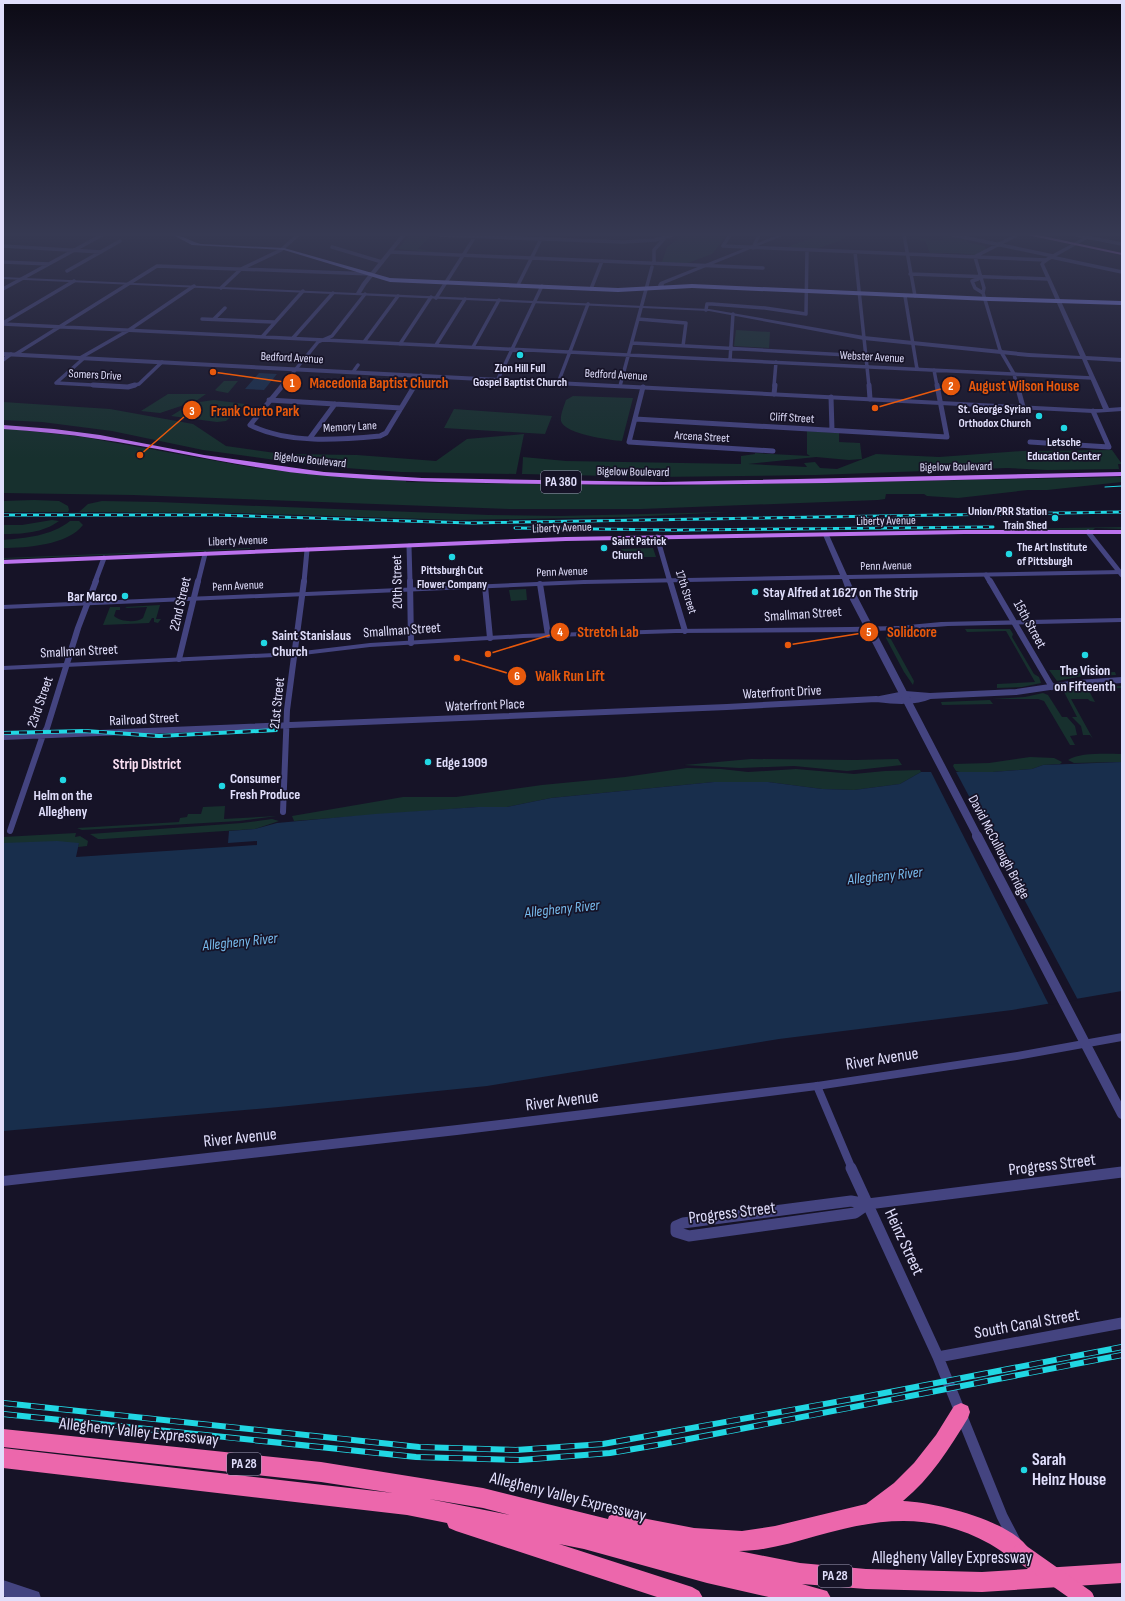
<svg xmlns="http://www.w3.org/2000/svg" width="1125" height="1601" font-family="'Sofia Sans Condensed',sans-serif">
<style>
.green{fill:#17302e}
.water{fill:#182e4c}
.pier{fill:#161327}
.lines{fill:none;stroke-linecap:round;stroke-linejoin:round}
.minor-far4{stroke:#444480;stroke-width:3.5}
.minor-far3{stroke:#444480;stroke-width:5}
.minor-far2{stroke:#444480;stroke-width:6}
.minor-far1{stroke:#444480;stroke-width:8}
.minor{stroke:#444480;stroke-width:11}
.tertiary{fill:#444480;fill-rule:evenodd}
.secondary{fill:#8082ef;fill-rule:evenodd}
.primary{fill:#bb72ed;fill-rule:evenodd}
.motorway{fill:#ec67ac;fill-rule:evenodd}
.tram{stroke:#21d7e3;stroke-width:1}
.rail-far2-casing{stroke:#21d7e3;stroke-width:3}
.rail-far1-casing{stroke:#21d7e3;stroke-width:4}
.rail-casing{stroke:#21d7e3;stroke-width:6}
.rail-far2{stroke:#161327;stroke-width:2;stroke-dasharray:6;stroke-linecap:butt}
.rail-far1{stroke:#161327;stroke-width:2.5;stroke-dasharray:8;stroke-linecap:butt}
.rail{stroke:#161327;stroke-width:4.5;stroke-dasharray:14;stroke-linecap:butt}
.tertiary-bridge-far1{stroke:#444480;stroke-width:8}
.tertiary-bridge{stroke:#444480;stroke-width:10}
.motorway-bridge{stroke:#ec67ac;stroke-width:18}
.poi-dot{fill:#21d7e3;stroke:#161327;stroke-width:1.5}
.labels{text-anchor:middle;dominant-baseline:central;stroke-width:3.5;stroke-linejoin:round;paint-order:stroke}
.far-street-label{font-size:12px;fill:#e0defb;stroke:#161327}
.far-poi-label{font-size:12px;font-weight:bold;fill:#e0defb;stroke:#161327}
.shield{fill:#161327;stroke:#a3a1bb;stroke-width:1}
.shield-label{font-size:13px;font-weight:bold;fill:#e0defb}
.street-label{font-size:14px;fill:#e0defb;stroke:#161327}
.poi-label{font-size:14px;font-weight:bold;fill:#e0defb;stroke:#161327;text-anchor:start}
.neighbourhood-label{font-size:15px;font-weight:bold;fill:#fbdff2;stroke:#161327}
.water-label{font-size:15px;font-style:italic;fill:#78bcee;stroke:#161327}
.near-street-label{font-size:17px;fill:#e0defb;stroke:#161327}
.near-poi-label{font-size:17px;font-weight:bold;fill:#e0defb;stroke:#161327;text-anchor:start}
.leader{fill:none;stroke:#e8590c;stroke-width:1.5}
.callout-dot{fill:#e8590c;stroke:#161327;stroke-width:1.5}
.mark-label{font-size:12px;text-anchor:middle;font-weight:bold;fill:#fff}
.callout-label{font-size:15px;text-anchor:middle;font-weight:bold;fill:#e8590c;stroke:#161327;stroke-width:3.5;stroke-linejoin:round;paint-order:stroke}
</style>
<rect width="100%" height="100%" fill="#161327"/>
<!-- green -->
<path class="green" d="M410,235H431L418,249L441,253L398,249Z
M684,235H713L725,238L712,254L685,264L662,262L667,247Z
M820,235H847L841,240L816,249L787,247Z
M942,235L965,239L970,243L985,246L986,249L975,255L957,253H930L925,241L912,238C921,236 933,242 943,240Z
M736,330L770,332L769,348L734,346Z
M224,381H238L228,393L217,391L215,390Z
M168,394H206L196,401L160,413L141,411Z
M573,396L633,398L622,441C610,440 564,434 561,421C560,415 564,406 566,400Z
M214,400L245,404L226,421L217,422L171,416L192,403Z
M3,402L110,409L193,424L226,446L283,454L357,455L436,461L467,439L524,434L516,474L401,472L318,466L203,450L112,431L42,422L3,420Z
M454,409L552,416L545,434L444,428Z
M3,428L83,437L250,467L291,472L406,481V482L649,486L1122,477V482L1047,490H1028L958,498L927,496L924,494H886L885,499L878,500L641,509H509L133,495L3,493Z
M807,431L839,433V442L860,443L862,459L849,460L816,457L748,464L807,467L804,463L815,462L820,468L837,469L876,454L939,457L1022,451L1112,450L1122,464H1118L1119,469L1047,470L1007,468L816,475L656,477L522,474L523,457L566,461L741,464V456L755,454V453L810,456L807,454Z
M34,500L59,501L68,506L69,510L68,512H3V501Z
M102,501L157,502L489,515L560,516L730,512L627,517L459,520L240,513L79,512L88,504Z
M52,520L59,521C43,533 22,534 3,534V525H22Z
M70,521H79L83,525C68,545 26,548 3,548V540C26,538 51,536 70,521Z
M1122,527V529L1095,528L1093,530L994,529Z
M250,548V549L3,559V558Z
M653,548L656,557H617V554H615L621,551L626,555L629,554L620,549Z
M526,589L527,600L511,601L509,590Z
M160,605L156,619H161L158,623L154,622V618H152L149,623L103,625L110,607H120V610H116L114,616C121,622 136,623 143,618L147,607L127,608L125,607Z
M965,629H1010L1013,634L1012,637L1034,674L1039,677L1041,683L1022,687L997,688V684L1035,682L1006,631L967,632Z
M887,632L914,681L913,685L904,672L886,638Z
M1049,670H1062L1066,673L1115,672L1116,675L1083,676L1057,681Z
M1103,686H1122V688L1088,689L1095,702L1090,701L1088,699H1071L1093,739L1090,735H1083L1081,726L1072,717H1077L1063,690Z
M1043,693L1048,695L1062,717H1067L1075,726L1077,735L1070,736L1075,745H1070L1044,701L1038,699H992L1025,697Z
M990,700L993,704L942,705L941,702Z
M1122,754V762L1074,763L1068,760C1080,752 1108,754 1122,754Z
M1030,757L1054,758L1062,762L1060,764L1043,765L1032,769L993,772L963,773L956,771L953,766L954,764L989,763Z
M751,759L855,760L898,759L902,765L847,771L794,766L740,768L684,765Z
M687,768L721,769L748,772L796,769L854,774L885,771L920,770L921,772L900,784L854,790L822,789L768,782H714L551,798L507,807H478L294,821L292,816L403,797H456L542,785L625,777Z
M225,806L224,819L277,816L239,821L82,830L77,828L179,822L180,818L187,817L188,814H201L203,807Z
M272,819L279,821L255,829L103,839H98L90,834L242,823Z
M76,833L75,837L80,836L88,841L87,846L78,847L79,843H3V837Z"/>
<!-- water -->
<path class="water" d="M259,373L277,374L264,390L245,389Z
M1122,762V991L1012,1010L779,1039L487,1086L279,1107L3,1131V843L57,841L79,843L76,857L257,845V841L228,843L229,831L255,829L277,823L375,814L478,807H507L551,798L714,782H768L822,789L854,790L900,784L921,772H993L1032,769L1043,765Z"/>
<!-- pier -->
<path class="pier" d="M930,770H955L1078,1000L1049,1005Z"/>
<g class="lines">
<!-- minor-far4 -->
<path class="minor-far4" d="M439,235L623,242L655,240L672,235
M730,235L723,246L1046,260
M904,235L915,296
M953,235L1053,256
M1076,235L1122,244
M3,246L101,252
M332,247L382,262
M753,248L759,235
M390,252L763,268
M855,252L869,386
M976,256L1017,235
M975,257L984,288L983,293
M1051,257L1122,272
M3,262L49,264
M654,263V250L664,239
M67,271L120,241
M910,274L1048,279
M980,276L978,279L972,281L975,288L983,293L1000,350L1014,374L1017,386
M518,285L542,237
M221,288L241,269L281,250L298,235
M3,289L102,235
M591,289L602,261
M905,296L917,369
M436,298L476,235
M706,310L707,304H712L765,308L806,314L807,250
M202,319L274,322
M214,319L225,308
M638,319L686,323L683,346
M3,323L74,281
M3,324L1092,378
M262,337L303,291
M293,338L333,293
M364,342L398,296
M632,343L866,356
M400,344L431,297
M436,345L465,299
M473,347L499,300
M16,354L157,266L372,274
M80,358L129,330L194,286
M3,360L11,354
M730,360L733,314
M934,370L937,386
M353,372L358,365
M498,379L542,286
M56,383L111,386
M56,383L84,358
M558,383L588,304
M131,386L139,384L162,362
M282,386L318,342L332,336L365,294
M414,386L421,375
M620,386L652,267
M774,386L776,362"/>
<!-- minor-far3 -->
<path class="minor-far3" d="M93,385L128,387L135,385
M283,385L250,425C288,444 338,440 380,436L386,433L415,385
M869,385L870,399
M1017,385L1023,407
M643,387L629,442L773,451
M774,394L775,385
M831,397L832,430
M269,400L401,408
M635,419L947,437L937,385
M310,438L335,404
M1030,442L1109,447L1093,411
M1088,532L1122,575
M657,537L670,582
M409,546L410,582
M986,575L990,582
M95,582L104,558
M198,582L205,554
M304,582L307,550"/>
<!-- minor-far2 -->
<path class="minor-far2" d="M410,581L411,643
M670,581L685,631
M990,581L1052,687
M540,584L548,635
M485,586L490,638
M179,659L198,581
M880,699L905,694L930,696L1016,692L1077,683L1122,680
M3,737L727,707L876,699C893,701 914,703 930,696
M283,812L287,710L304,581
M10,831L43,735L47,728L78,628L96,581"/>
<!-- minor-far1 -->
<path class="minor-far1" d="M817,1086L852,1169"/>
<!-- minor -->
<path class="minor" d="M851,1168L938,1357L1002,1516L1015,1541
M851,1201L868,1204L855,1213L689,1236L676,1232V1226L683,1223Z
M868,1204L1122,1172
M938,1357L1122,1323"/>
<!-- tertiary -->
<path class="tertiary" d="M401,235H406L366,285L361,293L709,309L864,336L1029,353L1080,356L1040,264L1044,259L1088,235H1094L1048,261L1044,264L1086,356L1122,358V362L1087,360L1109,408L1122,407V411L1093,413L3,356V352L1093,409H1103L1082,359L1029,357L864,340L709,311L3,279V277L356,293L362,283Z
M778,235H785L664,284L663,289L659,288L658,285L660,282Z
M826,533L829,535L847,575L1122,570V574L849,579L855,593L851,595L847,593L842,579L584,584L3,609V605L584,580L840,575L823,535Z
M1122,618V622L948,626L898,630L850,632L676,633L523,638L370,647L295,656L3,670V666L295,652L370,643L523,634L676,629L850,627L898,626L941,622Z
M1122,1033V1041L1017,1060L817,1090L457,1135L3,1186V1176L457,1125L817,1082L1017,1052Z
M3,1580L39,1592L41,1598H9L3,1596Z"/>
<!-- secondary -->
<path class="secondary" d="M173,235C183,235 191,242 201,244L284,248L390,278L618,288L692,284L990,297L1122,301V305L990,301L692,288L618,292L390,282L284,250L192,245Z"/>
<!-- primary -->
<path class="primary" d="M1027,235H1038L1122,253V255Z
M3,425L54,429L100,435L204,455L324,472L422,478L664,482L1122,472V476C930,480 738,487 547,484C473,483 400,482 327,476C250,470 175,450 98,439C67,434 35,431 3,429Z
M964,530H1122V534H964L566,541L3,564V560L566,537Z"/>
<!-- motorway -->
<path class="motorway" d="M961,1403L968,1406L970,1412L968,1418C949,1449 931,1478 903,1501C935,1502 1018,1522 1031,1553L1028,1560L1021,1563C1010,1559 1001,1550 990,1544C976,1536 961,1530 945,1526C901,1515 859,1524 816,1536C791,1543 765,1551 739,1551L800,1563L866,1569L982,1572L1122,1563V1583L982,1592L866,1589L802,1584L827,1591L831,1598H773L707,1583L584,1549L559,1544L692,1587L699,1591L703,1598H660L456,1531L449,1528L447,1523L407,1515L3,1468V1448L393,1493L321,1482L3,1447V1429L321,1462L483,1488L608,1519L609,1516L616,1513L694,1528L742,1531L775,1526L866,1504L894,1483L914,1463L936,1435L954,1406ZM429,1499L483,1508L510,1515Z"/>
<!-- tram -->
<path class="tram" d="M1105,487L1122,486"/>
<!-- rail-far2 casing -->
<g class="rail-far2-casing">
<path id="rail-far2" d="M3,515H217L471,523L1122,512
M515,528L673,530L993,527"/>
</g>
<!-- rail-far1 casing -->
<g class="rail-far1-casing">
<path id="rail-far1" d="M3,733L85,731L159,736L276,730"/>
</g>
<!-- rail casing -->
<g class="rail-casing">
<path id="rail" d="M3,1403L419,1447L516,1450L603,1444L869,1396L1122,1347
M3,1414L416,1457L520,1460L610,1453L663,1444L1122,1355"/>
</g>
<!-- rail-far2 -->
<use href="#rail-far2" class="rail-far2"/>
<!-- rail-far1 -->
<use href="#rail-far1" class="rail-far1"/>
<!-- rail -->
<use href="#rail" class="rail"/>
<!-- tertiary-bridge-far1 -->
<path class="tertiary-bridge-far1" d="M851,593L978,837"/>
<!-- tertiary-bridge -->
<path class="tertiary-bridge" d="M977,836L1122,1114"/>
<!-- motorway-bridge -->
<path class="motorway-bridge" d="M1021,1553L1085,1598"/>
</g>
<!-- sky -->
<linearGradient id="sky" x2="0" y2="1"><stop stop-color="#0c0a15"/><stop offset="0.51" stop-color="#363952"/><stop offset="1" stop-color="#363952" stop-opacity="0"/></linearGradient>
<rect width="1125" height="459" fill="url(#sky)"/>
<!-- markers -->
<g class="poi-dot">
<circle cx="520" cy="355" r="4"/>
<circle cx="1039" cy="416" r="4"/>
<circle cx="1064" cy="428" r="4"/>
<circle cx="1055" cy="518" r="4"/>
<circle cx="604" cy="548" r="4"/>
<circle cx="1009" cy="554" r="4"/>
<circle cx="452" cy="557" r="4"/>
<circle cx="755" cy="592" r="4"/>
<circle cx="125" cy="596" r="4"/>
<circle cx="264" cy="643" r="4"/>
<circle cx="1085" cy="655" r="4"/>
<circle cx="428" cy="762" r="4"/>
<circle cx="63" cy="780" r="4"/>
<circle cx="222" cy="786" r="4"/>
<circle cx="1024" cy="1470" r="4"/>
</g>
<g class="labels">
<!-- far-street labels -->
<g class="far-street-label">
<text transform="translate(872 357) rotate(3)">Webster Avenue</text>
<text transform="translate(292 358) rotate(3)">Bedford Avenue</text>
<text transform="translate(95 375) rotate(3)">Somers Drive</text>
<text transform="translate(616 375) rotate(3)">Bedford Avenue</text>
<text transform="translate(792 418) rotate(3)">Cliff Street</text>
<text transform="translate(350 427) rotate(-3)">Memory Lane</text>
<text transform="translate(702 437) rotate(3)">Arcena Street</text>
<text transform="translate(310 460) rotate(6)">Bigelow Boulevard</text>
<text transform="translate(956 467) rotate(-1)">Bigelow Boulevard</text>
<text transform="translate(633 472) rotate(1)">Bigelow Boulevard</text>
<text transform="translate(886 521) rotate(-1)">Liberty Avenue</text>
<text transform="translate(562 528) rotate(-2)">Liberty Avenue</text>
<text transform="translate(238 541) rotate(-2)">Liberty Avenue</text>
<text transform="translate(886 566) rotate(-1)">Penn Avenue</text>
<text transform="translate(562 572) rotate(-2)">Penn Avenue</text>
<text transform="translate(238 586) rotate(-3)">Penn Avenue</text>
<text transform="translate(686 592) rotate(72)">17th Street</text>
</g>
<!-- far-poi labels -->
<g class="far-poi-label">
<text x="520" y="368">Zion Hill Full<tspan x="520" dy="14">Gospel Baptist Church</tspan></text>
<text x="1031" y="409" text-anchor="end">St. George Syrian<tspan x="1031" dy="14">Orthodox Church</tspan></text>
<text x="1064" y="442">Letsche<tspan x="1064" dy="14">Education Center</tspan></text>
<text x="1047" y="511" text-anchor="end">Union/PRR Station<tspan x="1047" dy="14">Train Shed</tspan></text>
<text x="612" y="541" text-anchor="start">Saint Patrick<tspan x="612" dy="14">Church</tspan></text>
<text x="1017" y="547" text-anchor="start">The Art Institute<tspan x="1017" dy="14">of Pittsburgh</tspan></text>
<text x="452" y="570">Pittsburgh Cut<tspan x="452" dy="14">Flower Company</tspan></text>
</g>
<!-- shield labels -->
<g class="shield">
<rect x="541" y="471" width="40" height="22" rx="3"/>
<rect x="227" y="1453" width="34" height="22" rx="3"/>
<rect x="818" y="1565" width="34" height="22" rx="3"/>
</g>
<g class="shield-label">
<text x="561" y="482">PA 380</text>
<text x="244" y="1464">PA 28</text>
<text x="835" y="1576">PA 28</text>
</g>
<!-- street labels -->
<g class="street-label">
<text transform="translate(397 582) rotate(-91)">20th Street</text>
<text transform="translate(180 604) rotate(-77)">22nd Street</text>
<text transform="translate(803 614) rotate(-4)">Smallman Street</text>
<text transform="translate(1030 624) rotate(61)">15th Street</text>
<text transform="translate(402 630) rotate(-4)">Smallman Street</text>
<text transform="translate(79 651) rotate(-3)">Smallman Street</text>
<text transform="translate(782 692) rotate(-3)">Waterfront Drive</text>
<text transform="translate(40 702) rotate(-71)">23rd Street</text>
<text transform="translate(277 703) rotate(-84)">21st Street</text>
<text transform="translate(485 705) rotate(-2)">Waterfront Place</text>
<text transform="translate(144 719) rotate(-3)">Railroad Street</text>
<text transform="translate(999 847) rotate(62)">David McCullough Bridge</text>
</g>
<!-- poi labels -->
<g class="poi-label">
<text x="763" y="592">Stay Alfred at 1627 on The Strip</text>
<text x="117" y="596" text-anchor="end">Bar Marco</text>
<text x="272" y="635">Saint Stanislaus<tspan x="272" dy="16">Church</tspan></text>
<text x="1085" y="670" text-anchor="middle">The Vision<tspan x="1085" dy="16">on Fifteenth</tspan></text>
<text x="436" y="762">Edge 1909</text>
<text x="230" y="778">Consumer<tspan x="230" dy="16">Fresh Produce</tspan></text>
<text x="63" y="795" text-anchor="middle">Helm on the<tspan x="63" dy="16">Allegheny</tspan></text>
</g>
<!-- neighbourhood labels -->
<g class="neighbourhood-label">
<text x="147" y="764">Strip District</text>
</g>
<!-- water labels -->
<g class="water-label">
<text transform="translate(885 876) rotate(-6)">Allegheny River</text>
<text transform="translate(562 909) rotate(-6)">Allegheny River</text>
<text transform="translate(240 942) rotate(-6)">Allegheny River</text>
</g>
<!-- near-street labels -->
<g class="near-street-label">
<text transform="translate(882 1059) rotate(-9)">River Avenue</text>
<text transform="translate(562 1101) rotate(-7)">River Avenue</text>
<text transform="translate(240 1138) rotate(-6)">River Avenue</text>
<text transform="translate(1052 1165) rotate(-7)">Progress Street</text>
<text transform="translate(732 1213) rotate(-7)">Progress Street</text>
<text transform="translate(904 1242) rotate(65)">Heinz Street</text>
<text transform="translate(1027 1324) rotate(-10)">South Canal Street</text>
<text transform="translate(139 1432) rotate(6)">Allegheny Valley Expressway</text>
<text transform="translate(568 1497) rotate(14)">Allegheny Valley Expressway</text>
<text x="952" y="1558">Allegheny Valley Expressway</text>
</g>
<!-- near-poi labels -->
<g class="near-poi-label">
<text x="1032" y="1460">Sarah<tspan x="1032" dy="20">Heinz House</tspan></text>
</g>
</g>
<!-- callouts -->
<path class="leader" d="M213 372L292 383M875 408L951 386M140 455L192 410M488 654L560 632M788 645L869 632M457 658L517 676"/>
<g class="callout-dot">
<circle cx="213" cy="372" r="4"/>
<circle cx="875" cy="408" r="4"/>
<circle cx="140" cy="455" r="4"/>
<circle cx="488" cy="654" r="4"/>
<circle cx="788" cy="645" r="4"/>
<circle cx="457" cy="658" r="4"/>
<circle cx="292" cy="383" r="10"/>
<circle cx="951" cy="386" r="10"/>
<circle cx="192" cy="410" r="10"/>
<circle cx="560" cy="632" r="10"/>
<circle cx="869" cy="632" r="10"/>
<circle cx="517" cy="676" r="10"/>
</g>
<g class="mark-label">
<text x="292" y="387">1</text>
<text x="951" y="390">2</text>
<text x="192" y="415">3</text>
<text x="560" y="636">4</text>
<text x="869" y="636">5</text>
<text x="517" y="680">6</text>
</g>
<g class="callout-label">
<text x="379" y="388">Macedonia Baptist Church</text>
<text x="1024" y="391">August Wilson House</text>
<text x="255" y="416">Frank Curto Park</text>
<text x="608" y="637">Stretch Lab</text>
<text x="912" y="637">Solidcore</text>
<text x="570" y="681">Walk Run Lift</text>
</g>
<!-- border -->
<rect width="1125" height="1601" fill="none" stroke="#e0defb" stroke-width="8"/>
</svg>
